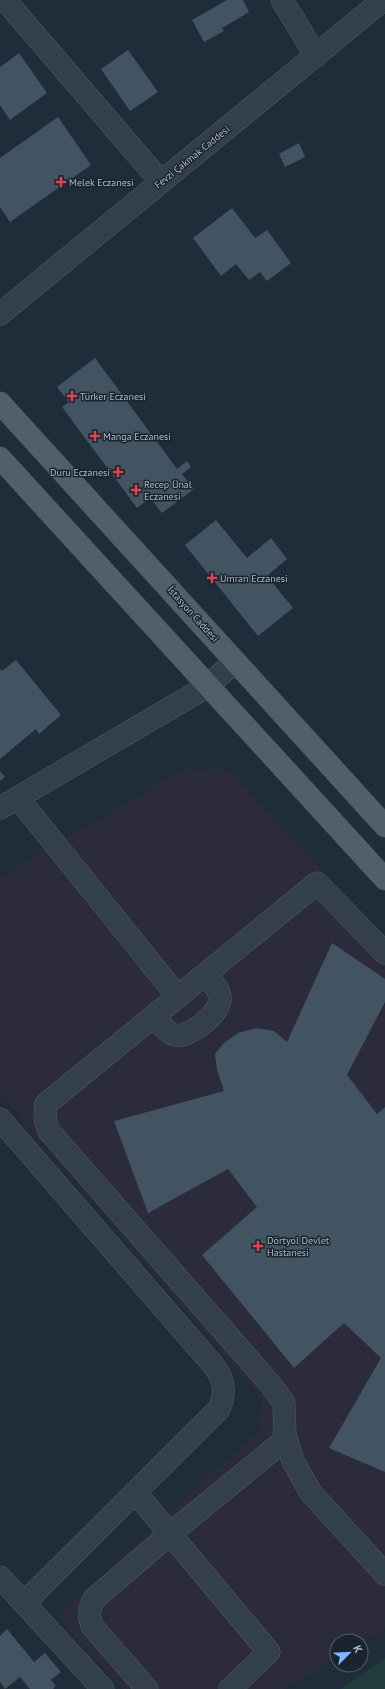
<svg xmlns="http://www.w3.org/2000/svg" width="385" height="1689" font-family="'PT Sans',sans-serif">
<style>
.medical{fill:#2c2b3b}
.green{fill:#213b3b}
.building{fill:#425362}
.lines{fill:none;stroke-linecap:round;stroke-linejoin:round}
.minor-casing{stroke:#515d68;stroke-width:23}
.major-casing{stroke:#3c4854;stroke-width:23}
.minor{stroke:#333f4a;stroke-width:22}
.major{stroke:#515e6b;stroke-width:22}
.health-dot{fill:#e0444e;stroke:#19242f;stroke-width:1.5}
.labels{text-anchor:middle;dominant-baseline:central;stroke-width:3;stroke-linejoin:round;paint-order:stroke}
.street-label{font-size:10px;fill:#aebac7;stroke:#19242f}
.poi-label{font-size:10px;fill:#aebac7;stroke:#19242f;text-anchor:start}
</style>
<rect width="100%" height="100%" fill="#1f2d3a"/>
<!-- medical -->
<path class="medical" d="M185,769L230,771L385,940V1629L361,1643V1641H337V1658L284,1689H122L58,1616L259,1430L262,1399L0,1094V878Z"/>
<!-- green -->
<path class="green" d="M385,1658V1689H340Z"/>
<!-- building -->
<path class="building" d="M227,0H243L249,12L222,28L224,31L204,42L192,20Z
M128,50L158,92L130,111L101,69Z
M19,53L47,93L10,120L0,105V67Z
M58,117L91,165L10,222L0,207V158Z
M299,143L305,157L285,167L279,154Z
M232,208L255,238L267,230L291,263L267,281L260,272L249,280L236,264L221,276L193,238Z
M95,358L177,469L187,461L191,467L182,474L194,489L162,513L150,498L137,508L62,407L69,402L57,387Z
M216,520L247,558L271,538L287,559L267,576L293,608L258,636L185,545Z
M16,660L61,715L39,734L36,729L0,759V669L2,671Z
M0,771L5,777L0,781Z
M332,943L385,979V1002L347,1075L377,1114L385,1107V1472L329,1448L381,1358L344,1323L294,1368L202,1255L257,1207L228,1169L148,1213L114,1121L224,1091L217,1070L215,1054L224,1043L238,1033L256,1028L274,1031L287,1042Z
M7,1629L34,1662L45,1653L61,1672L51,1680L56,1686L53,1689H30L20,1677L5,1689L0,1682V1636Z"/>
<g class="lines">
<!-- minor casing -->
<g class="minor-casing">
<path id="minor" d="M5,0L161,182
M282,0L316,56
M0,314L383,0
M18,798L178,997
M0,808L208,686L235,661
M385,953L317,883L46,1104C44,1114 45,1122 49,1131L271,1385L284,1403L285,1435L293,1461L311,1493L385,1574
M154,1017C160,1023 166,1032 174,1035C189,1039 221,1013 220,998C219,988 211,982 205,975
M0,1119L214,1366C225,1380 226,1393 219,1409L24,1603
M135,1492L269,1652L230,1689
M0,1577L103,1689
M147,1689L92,1626C88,1615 89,1608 94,1599L170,1534L286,1439"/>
</g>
<!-- major casing -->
<g class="major-casing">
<path id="major" d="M0,403L385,826
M0,458L385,879"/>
</g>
<!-- minor -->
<use href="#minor" class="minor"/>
<!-- major -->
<use href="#major" class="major"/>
</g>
<!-- markers -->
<g class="health-dot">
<path d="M59 176h4v4h4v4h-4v4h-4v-4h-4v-4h4z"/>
<path d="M70 390h4v4h4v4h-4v4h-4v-4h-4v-4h4z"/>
<path d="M93 430h4v4h4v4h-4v4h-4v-4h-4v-4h4z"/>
<path d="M116 466h4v4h4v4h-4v4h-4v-4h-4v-4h4z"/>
<path d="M134 484h4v4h4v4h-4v4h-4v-4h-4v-4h4z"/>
<path d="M210 572h4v4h4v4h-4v4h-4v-4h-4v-4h4z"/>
<path d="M256 1240h4v4h4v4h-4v4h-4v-4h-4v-4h4z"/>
</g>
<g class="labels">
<!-- street labels -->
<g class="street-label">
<text transform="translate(192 157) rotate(-39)">Fevzi Çakmak Caddesi</text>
<text transform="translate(193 614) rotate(48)">İstasyon Caddesi</text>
</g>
<!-- poi labels -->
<g class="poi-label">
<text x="69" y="182">Melek Eczanesi</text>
<text x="80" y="396">Türker Eczanesi</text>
<text x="103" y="436">Manga Eczanesi</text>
<text x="110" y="472" text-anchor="end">Duru Eczanesi</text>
<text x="144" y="484">Recep Ünal<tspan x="144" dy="12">Eczanesi</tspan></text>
<text x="220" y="578">Umran Eczanesi</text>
<text x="267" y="1240">Dörtyol Devlet<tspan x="267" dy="12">Hastanesi</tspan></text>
</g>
</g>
<!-- north arrow -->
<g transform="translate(349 1653) rotate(66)"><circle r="19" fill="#19242f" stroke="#55606c"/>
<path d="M0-3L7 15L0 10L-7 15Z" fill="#7abaff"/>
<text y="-6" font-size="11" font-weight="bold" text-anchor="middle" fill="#aebac7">K</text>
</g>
</svg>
